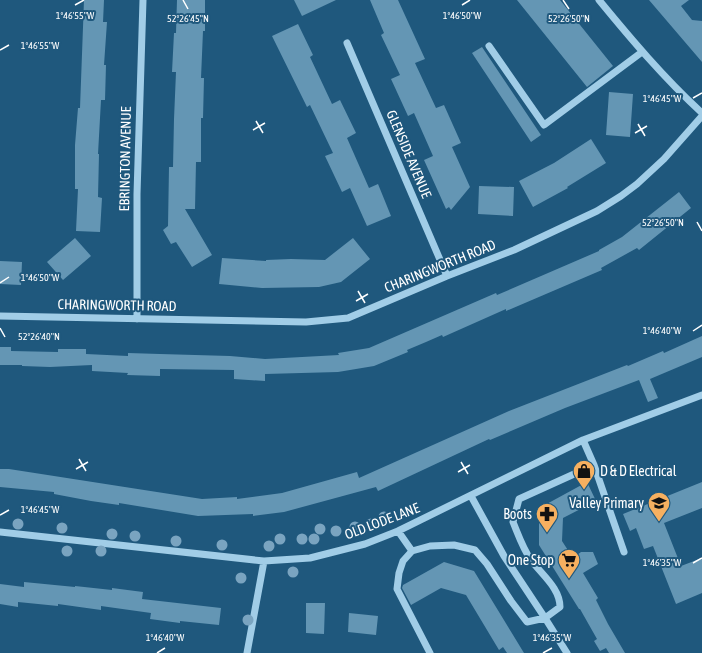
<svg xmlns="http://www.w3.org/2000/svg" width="702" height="653" font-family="'Asap Condensed',sans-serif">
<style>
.building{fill:#6496b4}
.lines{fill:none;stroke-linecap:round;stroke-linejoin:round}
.minor{stroke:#a1cde7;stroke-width:7}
.tree{fill:#7aa4c0}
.ticks{fill:none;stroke:#fff;stroke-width:1.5}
.labels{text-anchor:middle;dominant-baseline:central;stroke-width:4;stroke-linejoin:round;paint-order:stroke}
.street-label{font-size:14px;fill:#fff;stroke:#1f587d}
.poi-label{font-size:14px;fill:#fff;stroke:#1f587d;text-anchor:end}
.ticks-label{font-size:10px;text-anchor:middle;fill:#fff;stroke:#1f587d;stroke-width:4;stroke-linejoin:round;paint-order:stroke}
</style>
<rect width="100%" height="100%" fill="#1f587d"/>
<!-- building -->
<path class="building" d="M84,0H104L103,22H107L104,65H106L105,100H101L98,154H99L98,197L102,198L100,232L76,231L78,189H75V145L78,108H80Z
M177,0H205V31H203L201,78H204L203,118H201V162H196L195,209H185L212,255L192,267L176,242L171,244L163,230L168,226L169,167H173L174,119L176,72H172L174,33H176Z
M294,0H336L302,16Z
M370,0H398L425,59L415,63L436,108L444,105L461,143L452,147L470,187L451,210L449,207L446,209L424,160L433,156L414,113L408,116L391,79L400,75L381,35L384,33Z
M517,0H560L613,66L587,87Z
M649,0H689L681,6L692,20L702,21V62Z
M298,24L313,55L310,57L332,104L340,100L356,133L347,138L369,188L378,184L391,216L367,226L350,188L342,192L325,156L333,153L310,105L307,107L272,36Z
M482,47L541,135L531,142L472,53Z
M609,92L633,94L630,137L606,135Z
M591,139L606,163L567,187L568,188L533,207L519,181L554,163Z
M479,186L514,187L513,216L478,214Z
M679,192L691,208L639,250L637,248L601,268L602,270L506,311V309L443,337L442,335L426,342L407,350L408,352L374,366L338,372L265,374V381L234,379V370L160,369V376L127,375L128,373L92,371V365L50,367L22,366V365H0V347H11V351L58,352V349H86V354L128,356V353L160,354L230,356L265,359L339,355L338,353L369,348L496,293L497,295L599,251V250L622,237Z
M75,238L91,256L63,280L47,262Z
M353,238L370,259L341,282L319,287L262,288L219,284L222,258L266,261V260L291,259L325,260Z
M0,261L22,262L21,285L0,284Z
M702,336V357L650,379L658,398L648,402L639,380L565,408L490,440L489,439L378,491L376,487L284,512L253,516V514L198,516L119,503V505L91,501L54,494V492L0,487V469H9L202,499L237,497V499L282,493L357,472L359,478L509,411L627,365L628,366L663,351L664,353Z
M587,482L596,501L563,518L562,541L573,558L581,552H593L598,564L583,573L598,598L596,600L608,624L625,653H609L606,648L600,651L594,641L597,639L580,609H579L539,545V510L543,506Z
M702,482V508L664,523L681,566L702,558V593L676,604L653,546L644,549L636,528L630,531L623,514Z
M444,562L474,571L524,653H507L503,647L499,650L466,595L441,588L411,605L402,588L403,585Z
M24,582L75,587V586L112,590V588L143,592L142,599L221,608L219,625L180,621V623L150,619L151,613L101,606V610L58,604V606L18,602V607L0,604V584L24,587Z
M306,603H325L324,634L306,633Z
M349,613L378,616L376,635L348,632Z"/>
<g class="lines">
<!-- minor -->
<path class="minor" d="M599,0C631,39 664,78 702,113
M347,43L447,276
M489,46L544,125L642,52
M0,316L306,322L348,318L447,276L514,250L597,211L621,196L637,184L664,159L702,116
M137,319V194L143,0
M594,465L624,552
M471,496L504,556L545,618L567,653
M398,531L412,551L430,546L454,545L475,550L487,564L511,601L527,622L545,618L560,607C560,588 542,575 531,560C523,549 518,534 513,522L519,499L594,465L583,440
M0,532L264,561L310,558L365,544L398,531L583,440L702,395
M412,551L403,561L399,573L397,589L430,653
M247,653L264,561"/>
</g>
<!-- trees -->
<g class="tree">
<circle cx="384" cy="517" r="5.5"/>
<circle cx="18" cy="524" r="5.5"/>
<circle cx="371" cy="524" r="5.5"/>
<circle cx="355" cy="527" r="5.5"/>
<circle cx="62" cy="528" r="5.5"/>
<circle cx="320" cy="529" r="5.5"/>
<circle cx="336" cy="531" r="5.5"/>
<circle cx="112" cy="534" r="5.5"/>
<circle cx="135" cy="536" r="5.5"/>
<circle cx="280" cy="539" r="5.5"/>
<circle cx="302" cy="539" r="5.5"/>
<circle cx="314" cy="539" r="5.5"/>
<circle cx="176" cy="541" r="5.5"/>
<circle cx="222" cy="545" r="5.5"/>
<circle cx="269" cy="546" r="5.5"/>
<circle cx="67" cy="551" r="5.5"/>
<circle cx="101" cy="551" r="5.5"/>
<circle cx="293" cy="572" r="5.5"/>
<circle cx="241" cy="578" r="5.5"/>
<circle cx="248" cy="620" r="5.5"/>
</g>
<!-- ticks -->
<path class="ticks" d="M183,0L188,9M563,0L569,9M75,5L84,0M462,5L470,0M0,50L9,45M693,98L702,93M256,121L263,133M638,124L645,136M253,130L265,123M635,133L647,126M697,222L702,231M0,283L9,277M358,291L365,303M356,301L368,294M0,328L5,337M693,331L702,325M79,459L86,471M461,462L468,474M76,469L88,462M458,472L470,465M0,515L9,510M693,563L702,558M157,653L165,648M543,653L552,648"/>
<!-- icons -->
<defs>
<g id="shop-pin" transform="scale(1.15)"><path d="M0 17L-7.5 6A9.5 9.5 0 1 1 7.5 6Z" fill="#f6b060" stroke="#1f587d"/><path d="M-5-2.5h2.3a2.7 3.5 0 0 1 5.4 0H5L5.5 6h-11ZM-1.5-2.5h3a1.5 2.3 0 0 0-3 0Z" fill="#111"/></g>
<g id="school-pin" transform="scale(1.15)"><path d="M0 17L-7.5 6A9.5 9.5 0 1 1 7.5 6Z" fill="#f6b060" stroke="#1f587d"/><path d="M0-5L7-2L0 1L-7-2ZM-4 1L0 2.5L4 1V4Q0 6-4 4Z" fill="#111"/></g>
<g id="pharmacy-pin" transform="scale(1.15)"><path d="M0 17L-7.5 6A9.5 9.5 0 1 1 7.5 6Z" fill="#f6b060" stroke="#1f587d"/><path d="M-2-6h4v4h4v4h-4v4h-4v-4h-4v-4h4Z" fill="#111"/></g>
<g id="supermarket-pin" transform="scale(1.15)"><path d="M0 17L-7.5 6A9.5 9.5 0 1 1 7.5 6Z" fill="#f6b060" stroke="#1f587d"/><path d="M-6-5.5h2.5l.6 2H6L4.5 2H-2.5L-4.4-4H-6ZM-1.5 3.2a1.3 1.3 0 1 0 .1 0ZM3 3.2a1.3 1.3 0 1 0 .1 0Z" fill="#111"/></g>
</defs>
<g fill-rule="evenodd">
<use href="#shop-pin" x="584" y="471"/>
<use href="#school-pin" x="659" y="503"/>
<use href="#pharmacy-pin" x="547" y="514"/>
<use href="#supermarket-pin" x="569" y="560"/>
</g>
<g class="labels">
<!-- street labels -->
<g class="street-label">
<text transform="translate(409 154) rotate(67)">GLENSIDE AVENUE</text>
<text transform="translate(125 159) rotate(-89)">EBRINGTON AVENUE</text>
<text transform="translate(440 266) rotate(-22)">CHARINGWORTH ROAD</text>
<text transform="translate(117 305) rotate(1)">CHARINGWORTH ROAD</text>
<text transform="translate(382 521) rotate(-21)">OLD LODE LANE</text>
</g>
<!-- poi labels -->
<g class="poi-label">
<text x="600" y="471" text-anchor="start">D &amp; D Electrical</text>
<text x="644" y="503">Valley Primary</text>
<text x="532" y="514">Boots</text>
<text x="554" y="560">One Stop</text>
</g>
</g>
<g class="ticks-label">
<text x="75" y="19">1°46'55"W</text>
<text x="462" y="19">1°46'50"W</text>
<text x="188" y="22">52°26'45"N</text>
<text x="569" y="22">52°26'50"N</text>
<text x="40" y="49">1°46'55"W</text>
<text x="662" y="102">1°46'45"W</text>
<text x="663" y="226">52°26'50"N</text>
<text x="40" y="281">1°46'50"W</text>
<text x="662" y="334">1°46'40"W</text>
<text x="39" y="340">52°26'40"N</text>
<text x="40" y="513">1°46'45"W</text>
<text x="662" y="566">1°46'35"W</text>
<text x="165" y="641">1°46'40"W</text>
<text x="552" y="641">1°46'35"W</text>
</g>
</svg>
